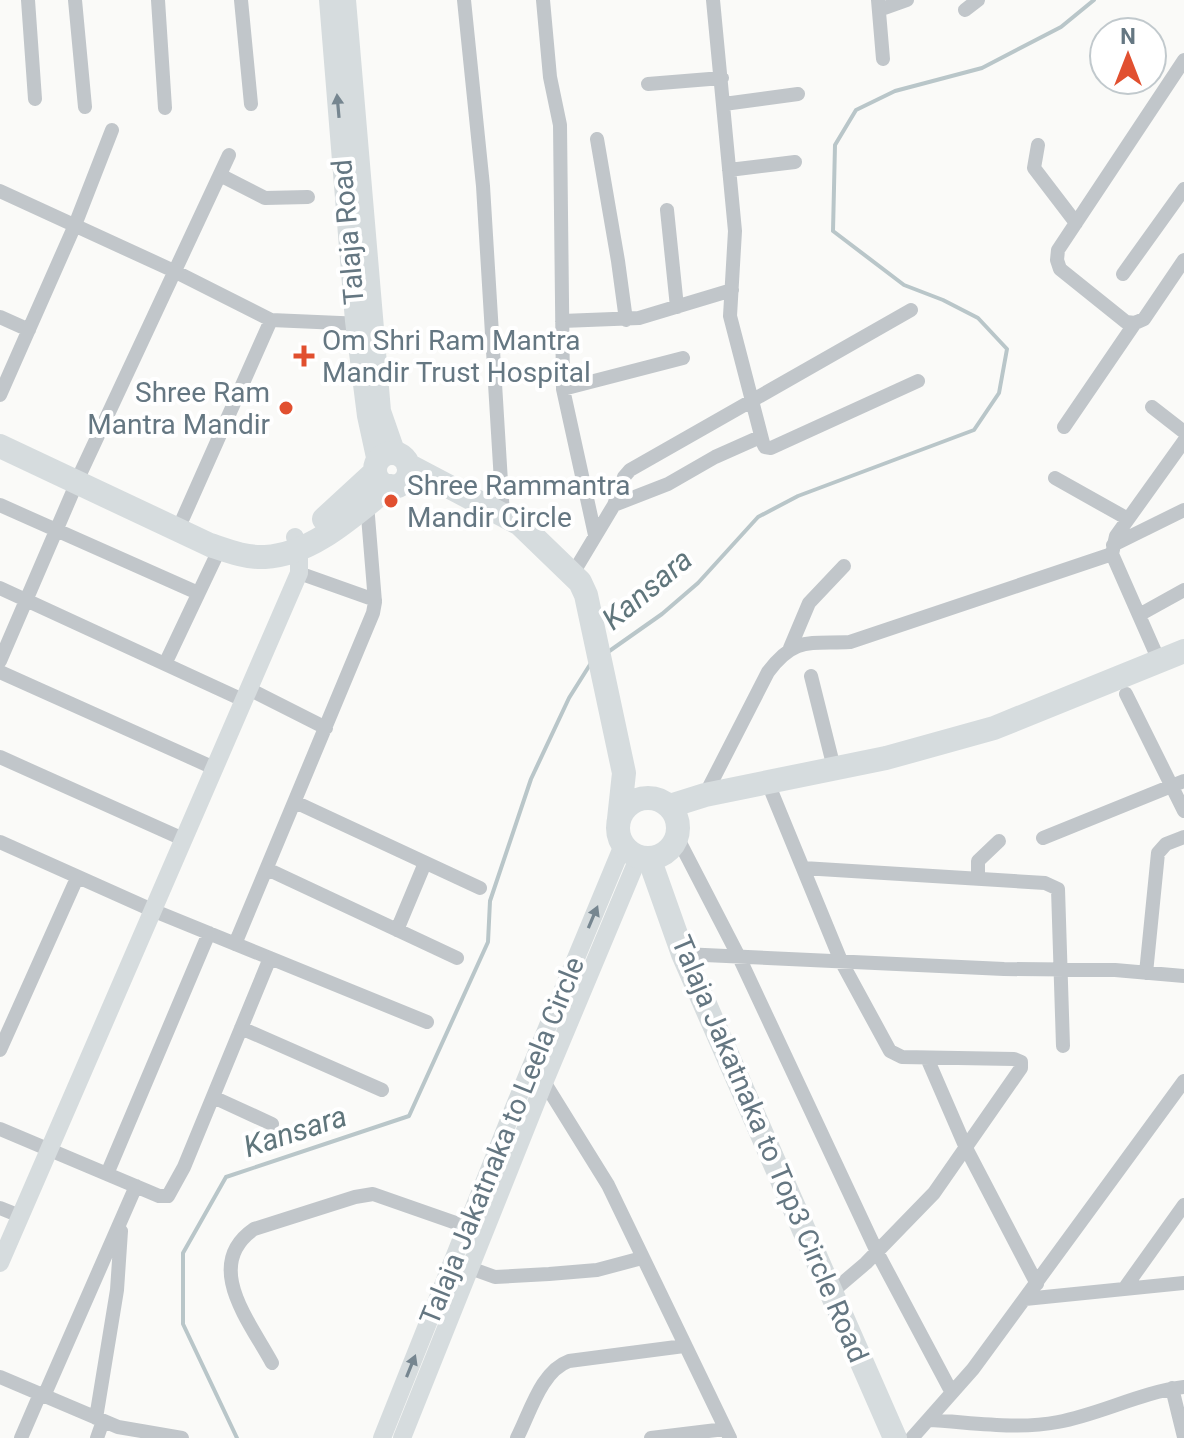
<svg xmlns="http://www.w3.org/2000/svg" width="1184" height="1438" font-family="Roboto,sans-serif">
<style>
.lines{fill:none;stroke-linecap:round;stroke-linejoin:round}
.stream{stroke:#b9c6c9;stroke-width:4}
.street{stroke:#c1c6ca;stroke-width:14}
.secondary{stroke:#d6dcde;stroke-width:18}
.primary{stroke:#d6dcde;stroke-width:20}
.highway{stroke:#d6dcde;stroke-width:24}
.oneway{fill:#768690}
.poi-dot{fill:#e15030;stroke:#fff;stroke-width:3}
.labels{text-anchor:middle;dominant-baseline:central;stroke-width:8;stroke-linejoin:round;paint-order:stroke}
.street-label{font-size:28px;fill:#657782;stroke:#fff}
.poi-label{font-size:28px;fill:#657782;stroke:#fff;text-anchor:start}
.water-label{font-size:30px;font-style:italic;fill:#60767c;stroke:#fff}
</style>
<rect width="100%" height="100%" fill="#fafaf8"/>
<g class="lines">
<!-- stream -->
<path class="stream" d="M608,652L662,614L698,583L758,517L798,496L974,430L999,393L1007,349L978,318L943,300L904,285L833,231L835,145L856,110L895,91L982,68L1061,27L1094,0
M237,1438L183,1324V1253L226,1177L409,1116L488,942L490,901L531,779L569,698L591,663"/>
<!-- street -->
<path class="street" d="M28,0L35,99
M75,0L85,107
M158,0L165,108
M241,0L251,104
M464,0L483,186L503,515
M543,0L550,77L560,125L563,389L595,535
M713,0L735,231L730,316L763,443L765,447L771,448L918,381
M878,0L883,59
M879,10L907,0
M965,10L978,0
M1184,60L1058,250L1057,260L1060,269L1126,322L1135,323L1144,319L1184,260
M648,84L722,78
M724,104L798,94
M597,139L618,261L626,320
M1038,145L1034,168L1076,223
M729,170L795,162
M220,175L265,198L308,197
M0,191L174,271L271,320L183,518
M667,210L677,307
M1123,274L1184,189
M0,317L29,330
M271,320L363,324
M562,321L639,318L732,290
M563,389L683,358
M0,395L75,225L112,130
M1152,407L1184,432
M1064,427L1135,323
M81,472L229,155
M1055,478L1128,519
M0,505L198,593
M614,505L624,477L630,470L911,310
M1113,545L1184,510
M299,573L375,600
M572,575L614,505L668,484L715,457L760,437
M0,588L243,700
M1139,615L1184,590
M790,648L809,603L844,566
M0,661L77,482
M1160,663L1112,554L1116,536L1184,441
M165,664L220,548
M0,672L214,768
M811,676L834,768
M249,689L326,728
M1126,694L1184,811
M0,757L183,839
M772,793L841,961L890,1051L902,1057L1014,1059L1021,1062V1068L934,1193L866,1263L832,1292
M705,795L768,672C795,636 810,644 850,642L1112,554
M295,802L480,888
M677,837L739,957L877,1252L952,1393
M1043,838L1184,781
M0,842L152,910L427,1022
M803,868L1045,883L1058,889L1063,1046
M267,869L457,958
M978,879V861L999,841
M397,930L425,863
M235,944L373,613L375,602L367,504
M683,954L1004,969L1115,970L1184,976
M1146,973L1158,853L1166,844L1184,837
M241,1028L382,1090
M0,1050L77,878
M927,1058L966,1148L1037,1284
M541,1077L608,1185L730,1438
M213,1097L272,1124
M0,1129L159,1196H168L184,1167L270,958
M107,1174L209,933
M0,1208L20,1216
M470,1268L495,1277L549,1274L597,1270L642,1258
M1124,1289L1184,1205
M1025,1299L1184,1283
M272,1363C250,1322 202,1265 254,1229L355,1197L373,1194L476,1230
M0,1377L118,1427L182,1438
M1172,1388L1184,1437
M44,1396L136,1186
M96,1418L117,1290L121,1231
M928,1420C970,1422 1017,1430 1058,1422C1101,1414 1141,1392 1184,1387
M21,1438L40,1394
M97,1438L103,1421
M517,1438C530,1413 541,1371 569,1361L684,1346
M651,1438L725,1429
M912,1438L973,1369L1184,1081"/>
<!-- secondary -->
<path class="secondary" d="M0,1263L299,573V549L295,537
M382,1438L515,1105L623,845
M402,1438L544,1083L639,856"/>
<!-- primary -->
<path class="primary" d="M329,0L355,321L367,416L377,462
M346,0L381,411L396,454"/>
<!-- highway -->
<path class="highway" d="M0,446L210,545C228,551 246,558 265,557C312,555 355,514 390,486
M375 470a17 17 0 1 1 34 0a17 17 0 1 1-34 0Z
M408,465L520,524L580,582L586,595L624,773L619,819
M324,519L375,472
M618 828a30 30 0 1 1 60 0a30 30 0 1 1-60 0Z
M670,806L705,795L886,758L994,728L1184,651
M649,858L683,954L895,1438"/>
</g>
<!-- one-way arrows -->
<defs><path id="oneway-solid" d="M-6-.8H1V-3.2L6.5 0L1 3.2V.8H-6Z" transform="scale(2)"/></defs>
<g class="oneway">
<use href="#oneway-solid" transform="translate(338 106) rotate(-95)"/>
<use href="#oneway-solid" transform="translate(593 917) rotate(-67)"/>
<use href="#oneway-solid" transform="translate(411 1366) rotate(-68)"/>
</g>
<!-- markers -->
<g class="poi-dot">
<path d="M300 344h8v8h8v8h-8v8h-8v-8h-8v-8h8z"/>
<circle cx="286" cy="408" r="8"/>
<circle cx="391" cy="501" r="8"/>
</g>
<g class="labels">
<!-- street labels -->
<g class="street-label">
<text transform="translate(348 232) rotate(-95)">Talaja Road</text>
<text transform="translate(502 1141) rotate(-68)">Talaja Jakatnaka to Leela Circle</text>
<text transform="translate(770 1149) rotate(67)">Talaja Jakatnaka to Top3 Circle Road</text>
</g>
<!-- poi labels -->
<g class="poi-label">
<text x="322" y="340">Om Shri Ram Mantra<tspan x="322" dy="32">Mandir Trust Hospital</tspan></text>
<text x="270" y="392" text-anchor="end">Shree Ram<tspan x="270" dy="32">Mantra Mandir</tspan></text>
<text x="407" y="485">Shree Rammantra<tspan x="407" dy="32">Mandir Circle</tspan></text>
</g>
<!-- water labels -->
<g class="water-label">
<text transform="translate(647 589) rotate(-40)">Kansara</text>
<text transform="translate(295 1131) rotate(-18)">Kansara</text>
</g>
</g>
<!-- north arrow -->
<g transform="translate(1128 56)"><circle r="38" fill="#ffffff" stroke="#c1c9cd" stroke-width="2"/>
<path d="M0-6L14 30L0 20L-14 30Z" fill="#e15030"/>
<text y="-12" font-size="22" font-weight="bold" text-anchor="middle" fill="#657782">N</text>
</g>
</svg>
